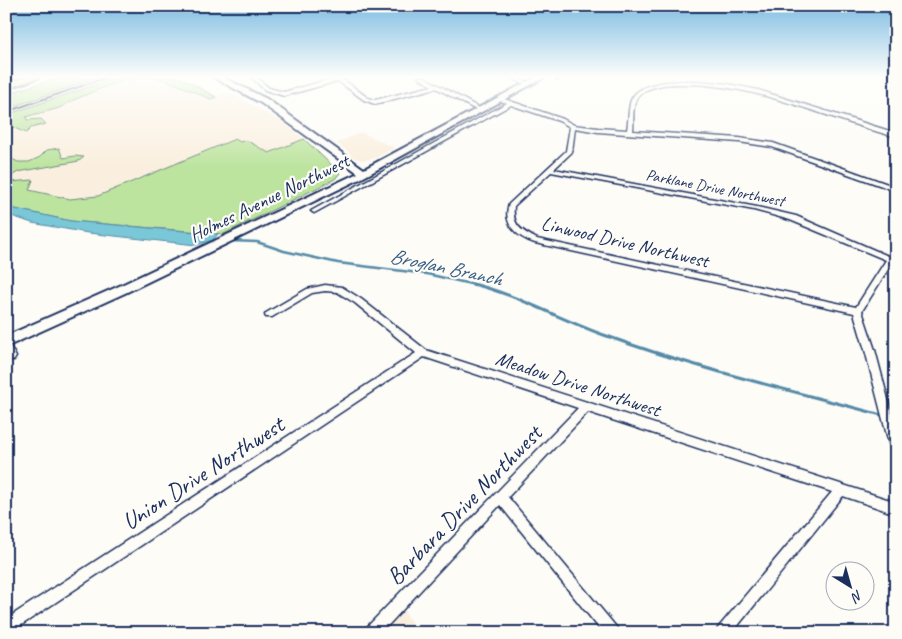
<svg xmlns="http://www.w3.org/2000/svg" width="902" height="639" font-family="Caveat,sans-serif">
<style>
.built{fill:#faefde}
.green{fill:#bde49f;stroke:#6c8a7e}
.water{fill:#7ac7d8;stroke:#548aa7}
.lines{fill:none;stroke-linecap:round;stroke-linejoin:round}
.stream-far1{stroke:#548aa7;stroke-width:2.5}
.stream{stroke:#548aa7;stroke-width:3}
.street-casing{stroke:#1b2f5e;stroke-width:3}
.secondary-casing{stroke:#1b2f5e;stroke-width:4}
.highway-casing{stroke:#1b2f5e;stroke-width:4}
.street{fill:#fdfcf7;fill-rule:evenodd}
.secondary{fill:#fdfcf7;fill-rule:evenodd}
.highway{fill:#f4e382;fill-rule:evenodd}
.rail{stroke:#1b2f5e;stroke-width:2}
.labels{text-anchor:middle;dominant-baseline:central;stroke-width:4.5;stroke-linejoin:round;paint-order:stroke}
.far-street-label{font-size:16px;fill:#1b2f5e;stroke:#fdfcf7}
.street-label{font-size:20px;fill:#1b2f5e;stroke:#fdfcf7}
.water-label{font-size:21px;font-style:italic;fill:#385d83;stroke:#fdfcf7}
.near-street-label{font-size:24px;fill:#1b2f5e;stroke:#fdfcf7}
</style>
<rect width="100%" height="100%" fill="#fdfcf7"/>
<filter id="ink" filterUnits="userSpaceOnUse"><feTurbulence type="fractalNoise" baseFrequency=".02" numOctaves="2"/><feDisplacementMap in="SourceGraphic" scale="10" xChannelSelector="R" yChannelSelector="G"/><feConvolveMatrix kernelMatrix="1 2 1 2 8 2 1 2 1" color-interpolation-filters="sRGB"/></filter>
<g filter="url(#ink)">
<!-- built -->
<path class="built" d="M99,77H119L6,115V109Z
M145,78L164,79L211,99L228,92L281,121L304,139L269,153L246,140L146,175L98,196L70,199L29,190L32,180L10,182V177L18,172L51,167L75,156L63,158L58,148L47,150L40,157L29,162H18L10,159L6,156V128L12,127L27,133L31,128L45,124L41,119L27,120L25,118L38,112L61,108L74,99L117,83Z
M361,132L395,148L373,159L362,160L355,158L337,143Z
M399,603L418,633H371Z"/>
<!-- green -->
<path class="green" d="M60,77H99L6,109V94Z
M119,77H180L216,97L211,99C197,94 175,82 161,79C133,73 102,88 76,99C70,101 65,106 59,108C48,112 37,113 26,117L27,120L41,119L46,124L31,128L26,133L12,127L6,128V115Z
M235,139L240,142L246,140L269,153L304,139L340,173L335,179L224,234L71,221L6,207V156L18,162H29L40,157L47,150L59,148L63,158L75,156L84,157L79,161L18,172L10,177V182L33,180L29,190L70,199L98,196Z"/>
<!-- water -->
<path class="water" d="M6,207L71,221L218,234L213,240L196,245L88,233L32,223L6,214Z"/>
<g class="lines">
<!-- stream-far1 -->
<path class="stream-far1" d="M230,241L257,242L284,251L338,263L427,274L475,285"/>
<!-- stream -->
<path class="stream" d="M469,283C516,294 559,319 604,335C699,370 799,392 896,419"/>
<!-- street casing -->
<g class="street-casing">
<path id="street" d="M251,77H256L269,88L284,92L335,78L334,77H340L368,98L375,100L432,86L418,77H424L483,110L478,111L436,88L375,104L364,100L338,81L284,96L265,90Z
M509,77H516L531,84L527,85Z
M557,77H563L558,80L556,79Z
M699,81L728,84L758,90L896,133V137C824,118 756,83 681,84C668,84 651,85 640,94C631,102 634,120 633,131L739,138L773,143L896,187V191L772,147L739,142L598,132L575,128L572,152L554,169L757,207L796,216L888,256L893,248H896L895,258L896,264L892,263L862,311L875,350L896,430V456L892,455L891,451L865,350L854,313L535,243C517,237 502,224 509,204L566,151L570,127L559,121L511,105L316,212L314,213L311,211L507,103L500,101V99H504L563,119L574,125L598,128L627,130C629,120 628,109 631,100C640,79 681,81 699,81ZM551,172L754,210L790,220L886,260L856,307L537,239C521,230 512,226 514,206Z
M325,285L342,287L361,299L426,350L896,502V514L843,496L732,633H716L718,628L832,492L588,412L508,497L617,628L619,633H603L500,505L381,633H364L366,628L578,408L424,357L11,632L6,633V619L416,353L355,303L337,292L325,291L312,293L272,317H266L265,315L266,313L307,289Z
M6,343L9,344L16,357L14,360H8L6,357Z"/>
</g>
<!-- secondary casing -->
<g class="secondary-casing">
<path id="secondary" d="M213,77H222L267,99L364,169L536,77H545L360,179L125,293L6,347V336L117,287L358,173L261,103Z"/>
</g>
<!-- highway casing -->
<g class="highway-casing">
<path id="highway" d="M26,77H40L6,89V83Z"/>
</g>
<!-- street -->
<use href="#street" class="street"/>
<!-- secondary -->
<use href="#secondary" class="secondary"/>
<!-- highway -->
<use href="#highway" class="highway"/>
<!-- rail -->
<path class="rail" d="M6,112L108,77"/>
</g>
</g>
<!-- sky -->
<linearGradient id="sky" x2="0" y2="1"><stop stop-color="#7cbce2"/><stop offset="0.46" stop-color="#fefefb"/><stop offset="1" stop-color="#fefefb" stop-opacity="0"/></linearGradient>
<rect width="902" height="167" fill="url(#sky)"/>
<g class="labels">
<!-- far-street labels -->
<g class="far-street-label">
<text transform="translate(715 188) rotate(11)">Parklane Drive Northwest</text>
</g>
<!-- street labels -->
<g class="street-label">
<text transform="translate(269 198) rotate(-26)">Holmes Avenue Northwest</text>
<text transform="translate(625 242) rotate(13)">Linwood Drive Northwest</text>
<text transform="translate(578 384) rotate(18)">Meadow Drive Northwest</text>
</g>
<!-- water labels -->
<g class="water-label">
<text transform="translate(446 267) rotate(12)">Broglan Branch</text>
</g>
<!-- near-street labels -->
<g class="near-street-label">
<text transform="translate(203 473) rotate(-33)">Union Drive Northwest</text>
<text transform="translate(464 505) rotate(-46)">Barbara Drive Northwest</text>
</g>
</g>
<!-- margin -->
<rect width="902" height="639" fill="none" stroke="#fdfcf7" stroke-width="25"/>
<rect x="12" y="12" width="877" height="614" fill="none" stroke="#1b2f5e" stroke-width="2" filter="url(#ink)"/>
<!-- north arrow -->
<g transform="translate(850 586) rotate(143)"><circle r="24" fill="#fdfcf7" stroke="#a3aaba"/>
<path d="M0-4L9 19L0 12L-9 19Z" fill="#1b2f5e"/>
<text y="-8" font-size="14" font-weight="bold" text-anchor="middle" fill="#1b2f5e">N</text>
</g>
</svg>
